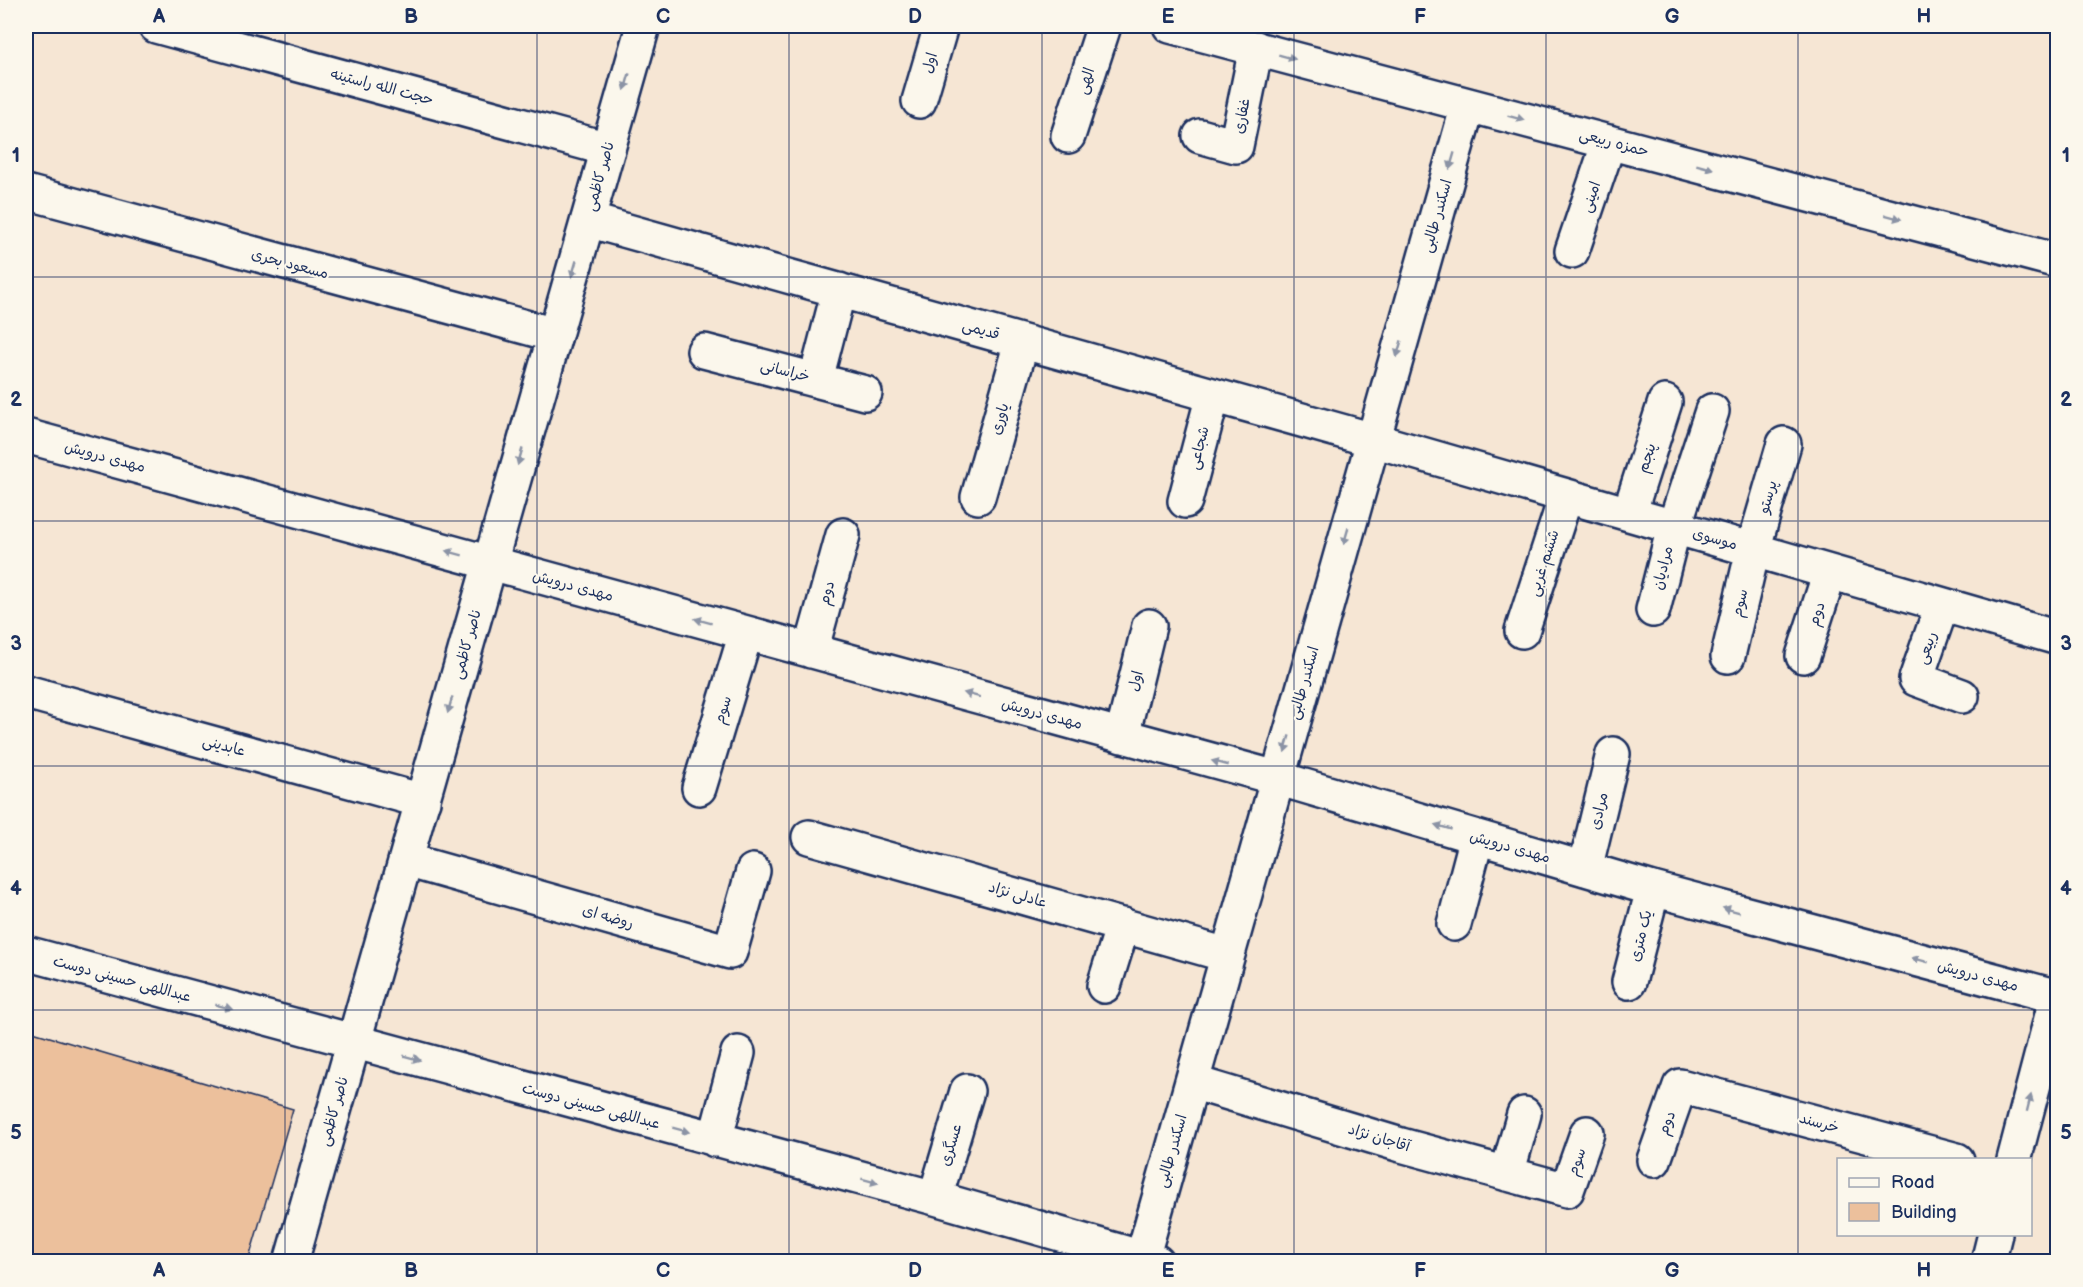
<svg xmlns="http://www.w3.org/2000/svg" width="2083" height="1287" font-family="'Balsamiq Sans','Playpen Sans Arabic',sans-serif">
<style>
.building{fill:#ecc09c;stroke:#1b2f5e;stroke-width:1.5}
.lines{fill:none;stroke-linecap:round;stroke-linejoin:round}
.minor-casing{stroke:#1b2f5e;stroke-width:38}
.major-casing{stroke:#1b2f5e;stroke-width:38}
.minor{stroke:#fbf7ec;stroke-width:33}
.major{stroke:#fbf7ec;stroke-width:33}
.oneway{fill:#8b93a5}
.grid{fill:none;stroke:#1b2f5e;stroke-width:1.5;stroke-opacity:0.55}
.labels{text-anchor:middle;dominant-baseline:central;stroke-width:4.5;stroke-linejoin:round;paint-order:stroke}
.street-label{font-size:15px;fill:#1b2f5e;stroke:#fbf7ec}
.neatline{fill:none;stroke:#1b2f5e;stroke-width:2}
.grid-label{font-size:20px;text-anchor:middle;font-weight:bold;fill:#1b2f5e}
</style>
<rect width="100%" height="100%" fill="#f6e6d4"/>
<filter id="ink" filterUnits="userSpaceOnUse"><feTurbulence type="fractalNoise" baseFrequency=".0167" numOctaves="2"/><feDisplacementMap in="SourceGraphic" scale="12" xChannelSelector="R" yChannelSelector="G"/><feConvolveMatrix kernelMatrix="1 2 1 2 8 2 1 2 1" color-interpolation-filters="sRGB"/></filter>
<g filter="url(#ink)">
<!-- building -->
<path class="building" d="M26,1030L293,1109L248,1262H26Z"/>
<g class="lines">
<!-- minor casing -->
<g class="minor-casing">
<path id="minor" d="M156,26L608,149
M1170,26L2058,261
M919,101L941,26
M1068,136L1104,26
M1200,136L1236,146L1256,48
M26,192L555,335
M588,220L1373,440L2058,638
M1572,251L1609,142
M704,351L865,393
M816,379L839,290
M26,436L1277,778L1653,889L2058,997
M978,497L1022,342
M1185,501L1213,395
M1629,514L1665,402
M1942,605L1916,679L1962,696
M1653,610L1674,527L1712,411
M1522,631L1566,496
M811,651L843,535
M1728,656L1753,550L1784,444
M1803,656L1830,572
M26,692L423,801
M1122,736L1149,626
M699,788L746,633
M809,837L1227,955
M406,860L730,952L753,871
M1585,869L1613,754
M1454,924L1477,837
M26,953L935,1198L1157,1262
M1629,982L1653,889
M1104,986L1123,925
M1192,1082L1401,1145L1567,1190L1587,1133
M715,1140L738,1053
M1654,1160L1680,1086L1957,1160
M2014,1160L2058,992
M1507,1174L1524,1114
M935,1198L967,1091
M1141,1262L1468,105
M1988,1262L1995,1234"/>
</g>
<!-- major casing -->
<g class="major-casing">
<path id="major" d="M291,1262L643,26"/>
</g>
<!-- minor -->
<use href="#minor" class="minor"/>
<!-- major -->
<use href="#major" class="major"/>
</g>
<!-- one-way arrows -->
<defs><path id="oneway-solid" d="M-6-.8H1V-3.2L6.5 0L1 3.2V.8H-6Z" transform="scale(1.5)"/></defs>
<g class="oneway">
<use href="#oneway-solid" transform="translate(1287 57) rotate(15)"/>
<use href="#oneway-solid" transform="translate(627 82) rotate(106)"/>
<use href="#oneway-solid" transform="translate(1516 118) rotate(15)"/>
<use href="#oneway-solid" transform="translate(1452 161) rotate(106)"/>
<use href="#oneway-solid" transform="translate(1705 167) rotate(15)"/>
<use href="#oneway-solid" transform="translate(1893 217) rotate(15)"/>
<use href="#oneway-solid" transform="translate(574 269) rotate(106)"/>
<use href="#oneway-solid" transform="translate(1399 349) rotate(106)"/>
<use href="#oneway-solid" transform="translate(520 457) rotate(106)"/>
<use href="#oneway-solid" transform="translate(1346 536) rotate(106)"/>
<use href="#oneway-solid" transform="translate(454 553) rotate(-165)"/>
<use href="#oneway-solid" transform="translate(703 621) rotate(-165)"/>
<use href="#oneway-solid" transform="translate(972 695) rotate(-165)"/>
<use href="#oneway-solid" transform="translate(450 705) rotate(106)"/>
<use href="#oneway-solid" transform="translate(1287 744) rotate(106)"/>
<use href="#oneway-solid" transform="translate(1220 763) rotate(-165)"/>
<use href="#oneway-solid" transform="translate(1443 827) rotate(-164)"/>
<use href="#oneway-solid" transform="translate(1731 910) rotate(-165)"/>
<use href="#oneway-solid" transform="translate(1920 960) rotate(-165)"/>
<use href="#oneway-solid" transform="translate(224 1007) rotate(15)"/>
<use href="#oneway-solid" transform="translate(412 1058) rotate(15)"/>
<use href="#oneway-solid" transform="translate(2029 1103) rotate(-76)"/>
<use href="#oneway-solid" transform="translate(681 1130) rotate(15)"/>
<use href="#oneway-solid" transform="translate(870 1181) rotate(15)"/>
</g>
</g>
<!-- grid -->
<path class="grid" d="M285,26V1262M537,26V1262M789,26V1262M1042,26V1262M1294,26V1262M1546,26V1262M1798,26V1262M26,277H2058M26,521H2058M26,766H2058M26,1010H2058"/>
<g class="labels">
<!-- street labels -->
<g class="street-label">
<text transform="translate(930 63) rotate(-74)">اول</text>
<text transform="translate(1086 81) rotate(-72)">الهی</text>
<text transform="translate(382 87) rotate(15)">حجت الله راستینه</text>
<text transform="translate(1242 116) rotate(-79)">غفاری</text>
<text transform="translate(1614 143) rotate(15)">حمزه ربیعی</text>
<text transform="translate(600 176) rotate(-74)">ناصر کاظمی</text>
<text transform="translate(1591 197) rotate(-71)">امینی</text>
<text transform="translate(1437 216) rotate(-74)">اسکندر طالبی</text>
<text transform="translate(290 264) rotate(15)">مسعود بحری</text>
<text transform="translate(981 330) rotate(16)">قدیمی</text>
<text transform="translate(785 371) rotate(14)">خراسانی</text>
<text transform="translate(1000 419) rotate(-74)">یاوری</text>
<text transform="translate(1199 448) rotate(-76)">شجاعی</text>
<text transform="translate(105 457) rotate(15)">مهدی درویش</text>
<text transform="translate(1647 458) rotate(-72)">پنجم</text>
<text transform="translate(1768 497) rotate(-74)">پرستو</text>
<text transform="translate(1715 539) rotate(16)">موسوی</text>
<text transform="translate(1544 563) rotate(-72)">ششم غربی</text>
<text transform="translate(1663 568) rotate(-76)">مرادیان</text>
<text transform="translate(573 586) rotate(15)">مهدی درویش</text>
<text transform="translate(827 593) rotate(-75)">دوم</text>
<text transform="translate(1740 603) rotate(-77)">سوم</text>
<text transform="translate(1817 614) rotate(-72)">دوم</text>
<text transform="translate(467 644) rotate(-74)">ناصر کاظمی</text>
<text transform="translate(1927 648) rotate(-71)">ربیعی</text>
<text transform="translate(1136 681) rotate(-76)">اول</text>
<text transform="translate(1304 683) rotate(-74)">اسکندر طالبی</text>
<text transform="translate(723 710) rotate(-73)">سوم</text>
<text transform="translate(1042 714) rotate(15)">مهدی درویش</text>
<text transform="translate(224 746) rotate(15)">عابدینی</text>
<text transform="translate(1599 811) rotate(-77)">مرادی</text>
<text transform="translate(1510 847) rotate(16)">مهدی درویش</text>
<text transform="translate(1018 895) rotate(16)">عادلی نژاد</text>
<text transform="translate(608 917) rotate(16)">روضه ای</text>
<text transform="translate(1641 936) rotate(-76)">یک متری</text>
<text transform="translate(1978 976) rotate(15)">مهدی درویش</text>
<text transform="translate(122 979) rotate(15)">عبداللهی حسینی دوست</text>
<text transform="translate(591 1106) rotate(15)">عبداللهی حسینی دوست</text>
<text transform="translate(334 1111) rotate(-74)">ناصر کاظمی</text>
<text transform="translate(1667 1123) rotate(-70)">دوم</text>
<text transform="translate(1819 1123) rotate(15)">خرسند</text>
<text transform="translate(1379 1138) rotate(17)">آقاجان نژاد</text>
<text transform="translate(951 1145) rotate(-73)">عسگری</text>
<text transform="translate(1172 1151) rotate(-74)">اسکندر طالبی</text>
<text transform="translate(1577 1162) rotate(-71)">سوم</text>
</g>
</g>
<!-- margin -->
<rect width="2083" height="1287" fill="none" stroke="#fbf7ec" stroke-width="66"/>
<!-- legend -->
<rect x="1837" y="1158" width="195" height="78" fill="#fbf7ec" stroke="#a1a7b3" stroke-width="1.5"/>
<rect x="1849" y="1178" width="30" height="9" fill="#fbf7ec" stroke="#a1a7b3" stroke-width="1.5"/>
<text x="1891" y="1188" font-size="18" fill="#1b2f5e">Road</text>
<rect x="1849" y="1203" width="30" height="18" fill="#ecc09c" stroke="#a1a7b3" stroke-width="1.5"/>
<text x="1891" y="1218" font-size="18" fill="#1b2f5e">Building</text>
<rect x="33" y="33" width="2017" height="1221" class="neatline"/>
<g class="grid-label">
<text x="159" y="23">A</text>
<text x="411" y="23">B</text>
<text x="663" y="23">C</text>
<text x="915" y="23">D</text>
<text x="1168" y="23">E</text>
<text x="1420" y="23">F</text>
<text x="1672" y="23">G</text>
<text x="1924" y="23">H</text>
<text x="16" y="162">1</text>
<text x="2066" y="162">1</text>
<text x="16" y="406">2</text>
<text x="2066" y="406">2</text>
<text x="16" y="650">3</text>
<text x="2066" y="650">3</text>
<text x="16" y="895">4</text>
<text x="2066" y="895">4</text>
<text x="16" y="1139">5</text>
<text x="2066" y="1139">5</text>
<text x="159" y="1277">A</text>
<text x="411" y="1277">B</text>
<text x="663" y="1277">C</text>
<text x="915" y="1277">D</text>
<text x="1168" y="1277">E</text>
<text x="1420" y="1277">F</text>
<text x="1672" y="1277">G</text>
<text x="1924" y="1277">H</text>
</g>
</svg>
